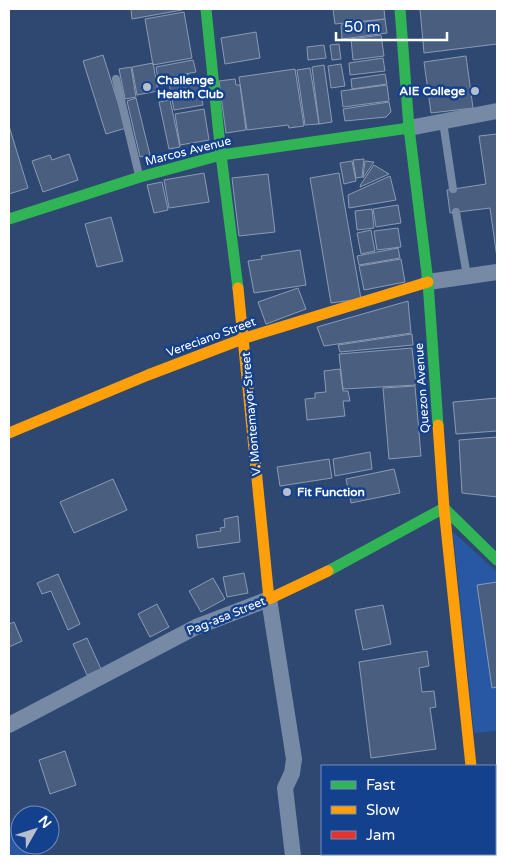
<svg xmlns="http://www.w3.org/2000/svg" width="506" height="865" font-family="'Varela Round',sans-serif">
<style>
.green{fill:#2858a4}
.building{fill:#4a5f80;stroke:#8b9ab3}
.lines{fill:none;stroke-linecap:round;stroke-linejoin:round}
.lane{stroke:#7689a5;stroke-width:8}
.street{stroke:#7689a5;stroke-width:16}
.fast{stroke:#30b455;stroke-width:11}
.slow{stroke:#ff9f0a;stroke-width:11}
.jam{stroke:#e5322d;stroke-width:11}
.poi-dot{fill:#b6bfce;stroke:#14418d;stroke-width:2}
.labels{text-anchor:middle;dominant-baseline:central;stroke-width:5;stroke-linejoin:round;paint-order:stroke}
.poi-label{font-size:12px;font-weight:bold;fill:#fff;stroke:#14418d;text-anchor:start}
.street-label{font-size:12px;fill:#fff;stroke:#14418d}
</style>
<rect width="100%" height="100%" fill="#2f4872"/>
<!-- green -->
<path class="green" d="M453,532L497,572V731L474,733Z
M9,825L29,856H9Z"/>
<!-- building -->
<path class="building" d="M131,9H182V10L132,19Z
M333,9H384L385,19L335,24Z
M420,9H497V44L424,53Z
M184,12L192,58L153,65L145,19Z
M385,19L387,33L342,39L341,25Z
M256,32L260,58L225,64L221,38Z
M381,35L384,56L353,60L351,39Z
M339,44L341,59L332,60L330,45Z
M324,45L326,58L308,60L307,47Z
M103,55L126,128L106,134L83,61Z
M466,56L473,108L431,113L424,62Z
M383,58L385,71L350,75L349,63Z
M193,60L196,72L158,79L156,67Z
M153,63L158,91L137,95L132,67Z
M341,64L345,86L331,88L328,66Z
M324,65L332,122L319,124L312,67Z
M131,67L136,97L125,99L119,69Z
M310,68L319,124L305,125L297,70Z
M295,69L304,126L289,128L288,125L247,130L239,77Z
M188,74L189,83L199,81L203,105L174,110L168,78Z
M385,74L387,84L352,89L351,79Z
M235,79L236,85H240L246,130L226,133L219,81Z
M387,85L389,101L343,107L341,91Z
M136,98L150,155L140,157L127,101Z
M170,100L180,147L169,149L159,102Z
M389,102L391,112L386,117L345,121L343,109Z
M204,109L209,140L180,145L175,114Z
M9,126L28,188L9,194Z
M497,134V258L490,208L450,213L447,190L486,184L479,136Z
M69,154L78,180L43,192L32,161L50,155L52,160Z
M364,159L362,177L356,178L353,160Z
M352,161L356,181L344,184L340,163Z
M365,161L374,162L363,178V177Z
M374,165L389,174L360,187L361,184Z
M204,173L209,202L169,208L164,180Z
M339,173L361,299L331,303L310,178Z
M268,174L275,232L239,236L232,178Z
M390,176L396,200L349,208L348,195Z
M162,182L168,210L154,213L147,185Z
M398,205L401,223L376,227L373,209Z
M372,209L374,228L357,230L355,211Z
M111,217L123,261L97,267L85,224Z
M398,228L401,247L377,250L374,231Z
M371,230L375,251L361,254L357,233Z
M398,248L400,258L359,265L357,256Z
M300,250L306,285L254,293L248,261L262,259L261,256Z
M401,259L405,282L364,290L359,266Z
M298,288L306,309L266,324L258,302Z
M408,301L411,333L324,346L317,327Z
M412,334L413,345L340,352L338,345Z
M412,348L416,385L343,389L339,354Z
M340,369L343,391H348L350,401H343L345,416L307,420L305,399L315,398V393L326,392L324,371Z
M415,386L421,456L389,459L383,388Z
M497,398V431L456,434L453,402Z
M497,437V497L462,493L459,440Z
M370,452L372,469L335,476L333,459Z
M329,459L332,478L280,486L277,467Z
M394,469L400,493L351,503L346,479Z
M113,479L127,510L74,533L60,502Z
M238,516L240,542L198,548L196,535L221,531L220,528L225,527L224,519Z
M244,573L248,593L227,597L223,577Z
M58,574L80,624L68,630L51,591L42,594L37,583Z
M213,578L225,599L201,612L189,591Z
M497,582V687L492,688L477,585Z
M157,604L169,627L150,637L138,614Z
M383,605L391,644L363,650L355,610Z
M14,622L22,641L9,647V624Z
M87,638L101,669L87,675L73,644Z
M427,651L429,666L419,668L422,692L434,691L436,707L430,708L436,749L371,758L359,662Z
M65,751L76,785L50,794L39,760Z
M495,773H497V792L495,790Z"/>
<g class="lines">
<!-- lane -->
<path class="lane" d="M116,79L139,175
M443,122L453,189
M456,212L467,276"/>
<!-- street -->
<path class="street" d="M409,128L497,111
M428,282L497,272
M9,725L196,627L269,599L294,759L292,773L285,788L293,856"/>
<!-- fast -->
<path class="fast" d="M206,9L221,155L238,288
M400,9L409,128L428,282L438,425
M9,219L140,177L221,155L409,128
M328,571L444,508L497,560"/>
<!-- slow -->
<path class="slow" d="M238,288L269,599L328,571
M438,425L444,508L471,766
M9,433L148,375L245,338L428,282"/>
<!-- jam -->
<path class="jam" d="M480,854V856"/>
</g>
<!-- markers -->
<g class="poi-dot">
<circle cx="147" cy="87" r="5"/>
<circle cx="475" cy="91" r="5"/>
<circle cx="287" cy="492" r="5"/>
</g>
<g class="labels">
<!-- poi labels -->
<g class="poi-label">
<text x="157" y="80">Challenge<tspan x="157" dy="14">Health Club</tspan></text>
<text x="465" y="91" text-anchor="end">AIE College</text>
<text x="297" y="492">Fit Function</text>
</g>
<!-- street labels -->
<g class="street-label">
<text transform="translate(188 151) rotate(-14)">Marcos Avenue</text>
<text transform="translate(211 337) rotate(-20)">Vereciano Street</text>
<text transform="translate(422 388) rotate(-94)">Quezon Avenue</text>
<text transform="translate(251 414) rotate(-95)">V. Montemayor Street</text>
<text transform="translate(226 616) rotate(-22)">Pag-asa Street</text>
</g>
</g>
<!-- border -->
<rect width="506" height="865" fill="none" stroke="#ffffff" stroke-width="20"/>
<!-- legend -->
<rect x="321" y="765" width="175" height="90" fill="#14418d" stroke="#728dbb"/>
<rect x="331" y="781" width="25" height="8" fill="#30b455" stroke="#728dbb"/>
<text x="366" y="790" font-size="15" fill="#ffffff">Fast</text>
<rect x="331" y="806" width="25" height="8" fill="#ff9f0a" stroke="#728dbb"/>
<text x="366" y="815" font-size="15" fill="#ffffff">Slow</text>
<rect x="331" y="831" width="25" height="8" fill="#e5322d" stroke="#728dbb"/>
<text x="366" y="840" font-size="15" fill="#ffffff">Jam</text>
<!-- north arrow -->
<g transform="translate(35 830) rotate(51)"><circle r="24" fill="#14418d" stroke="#728dbb"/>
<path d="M0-4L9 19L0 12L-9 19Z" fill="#b6bfce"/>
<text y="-8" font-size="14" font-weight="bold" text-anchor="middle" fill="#ffffff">N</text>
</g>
<!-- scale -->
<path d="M336 32v8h111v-8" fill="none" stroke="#ffffff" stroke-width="2.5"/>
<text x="344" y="32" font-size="15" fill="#ffffff" stroke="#14418d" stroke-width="4" paint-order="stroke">50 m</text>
</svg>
